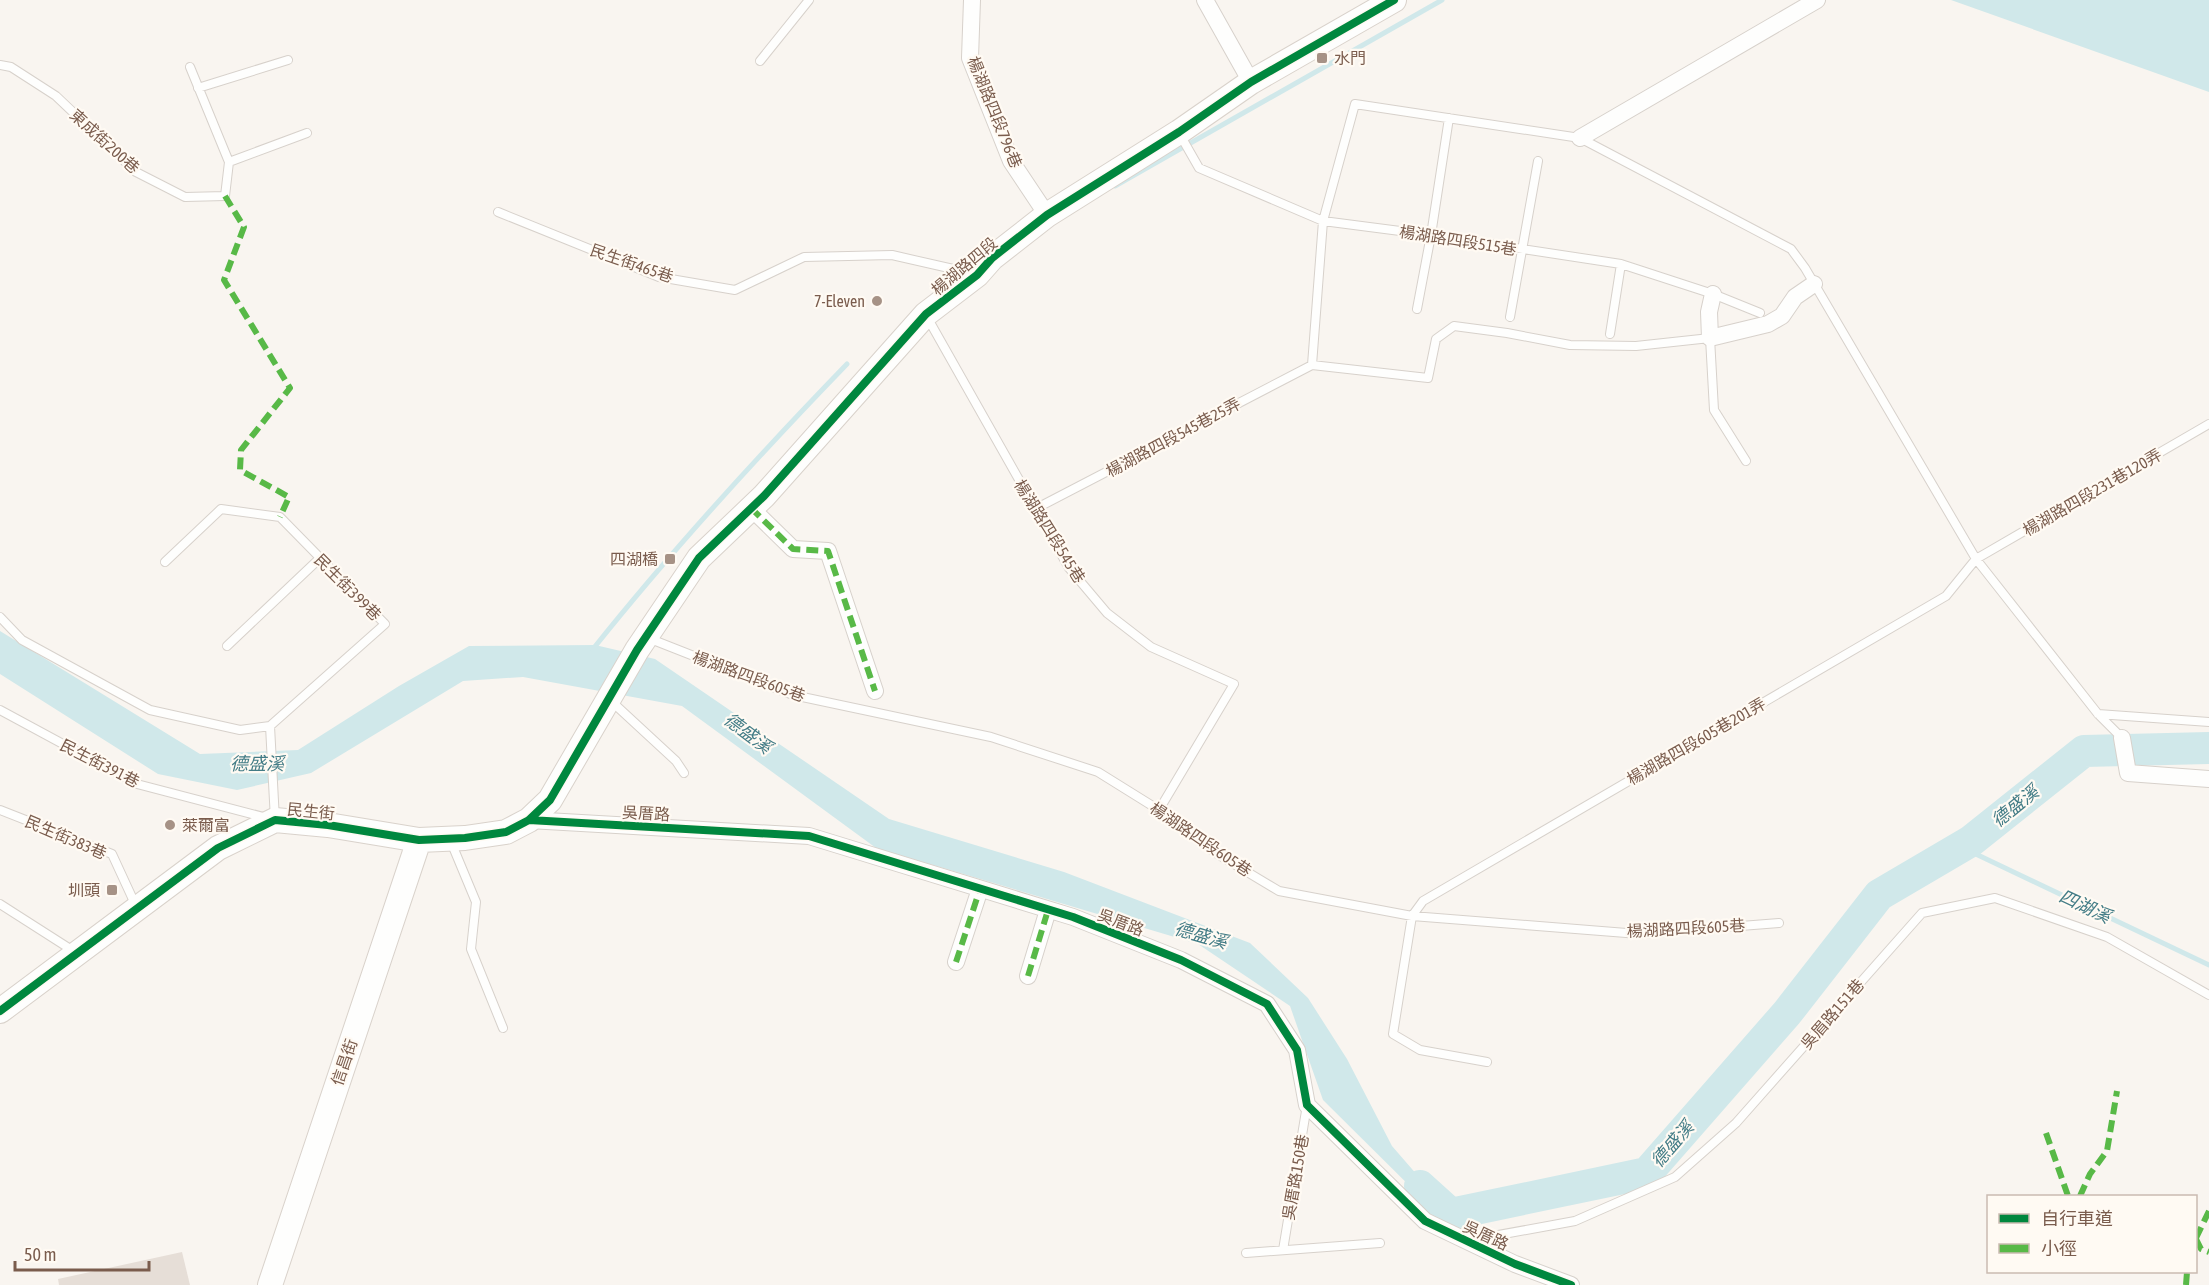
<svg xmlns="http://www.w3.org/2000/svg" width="2209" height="1285" font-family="'Asap Condensed','Noto Sans TC',sans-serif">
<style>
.water{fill:#d0e8ea}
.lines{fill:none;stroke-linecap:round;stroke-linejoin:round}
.stream{stroke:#d0e8ea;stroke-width:5}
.river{stroke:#d0e8ea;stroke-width:32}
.building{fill:#e6ded7}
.lane-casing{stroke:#d7d1cb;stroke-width:10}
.street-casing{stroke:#d7d1cb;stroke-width:18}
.secondary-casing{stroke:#d9d2cb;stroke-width:26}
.lane{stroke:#fefefd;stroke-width:8}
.street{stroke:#fefefd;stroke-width:16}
.secondary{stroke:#fefefd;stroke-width:24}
.quiet{stroke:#58b947;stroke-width:6;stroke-dasharray:12 6;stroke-linecap:butt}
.cycleway-casing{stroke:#fffaf3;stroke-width:11}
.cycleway{stroke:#00873e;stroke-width:8}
.poi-dot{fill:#a69286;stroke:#fffaf3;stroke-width:2}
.labels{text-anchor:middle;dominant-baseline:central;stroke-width:4.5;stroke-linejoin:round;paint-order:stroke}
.poi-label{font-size:16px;fill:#7a5c4d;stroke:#fffaf3;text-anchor:end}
.street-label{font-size:16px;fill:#7a5c4d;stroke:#fffaf3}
.water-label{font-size:18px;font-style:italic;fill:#437c86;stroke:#fffaf3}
</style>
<rect width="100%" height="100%" fill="#f9f5f0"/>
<!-- water -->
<path class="water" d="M1951,0H2209V92Z
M0,631L200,754L298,750L399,686L469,646L595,645L655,659L889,819L1064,872L1250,943L1308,998L1347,1059L1392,1146L1451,1214L1439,1215L1323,1100L1290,1006L1198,944L876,848L682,706L523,677L463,681L311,773L237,790L158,774L0,674Z"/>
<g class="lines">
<!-- stream -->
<path class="stream" d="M1115,186L1442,0
M593,649C672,550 758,456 847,364
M1961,847L2209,965"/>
<!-- river -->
<path class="river" d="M1420,1186L1451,1214L1647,1173L1787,1013L1879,895L1971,841L2084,751L2209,748"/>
</g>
<!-- building -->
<path class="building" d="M182,1252L190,1285H59L58,1279Z"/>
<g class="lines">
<!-- lane casing -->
<g class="lane-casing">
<path id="lane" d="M760,61L809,0
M0,65L11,67L56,96L136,172L185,197L225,196L229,162L190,67
M198,88L288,60
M1179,133L1199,168L1323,221L1431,235L1621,264L1713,294L1760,313
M229,162L307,133
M498,212L659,277L735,290L804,257L892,255L971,273
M1417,309L1431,235L1449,118
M927,317L1069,568L1107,613L1151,647L1234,684L1159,810
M1510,317L1538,161
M1610,334L1621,264
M1312,365L1323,221L1355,104L1580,138L1791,249L1805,268L1976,559L2098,714L2122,738
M1312,365L1428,378L1436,339L1454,326L1507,333L1570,345L1636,346L1710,338L1714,410L1746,461
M1035,509L1312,365
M165,562L221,509L280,517L385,624L270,726
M0,617L22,640L150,710L240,730L270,726
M648,638L793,695L991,737L1098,772L1159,810L1214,852L1279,891L1412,916L1639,934L1779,923
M227,646L319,559
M610,700L676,761L684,773
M0,710L137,784L275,820L270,726
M2098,714L2209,722
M0,810L112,854L136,906
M451,842L476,902L471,949L503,1028
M0,904L75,952
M1487,1062L1420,1050L1393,1034L1412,916L1423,901L1946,596L1976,559L2209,424
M1471,1240L1575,1221L1675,1177L1736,1123L1922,913L1995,898L2107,937L2209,995
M1283,1250L1307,1105
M1246,1253L1380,1243"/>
</g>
<!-- street casing -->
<g class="street-casing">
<path id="street" d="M972,0L970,58L1011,161L1047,215
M1205,0L1251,82
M1580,138L1817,0
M1713,294L1709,312L1710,338L1768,324L1782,316L1795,297L1814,284
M751,508L793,549L828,551L875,691
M2122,738L2128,773L2209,779
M529,820L809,836L1073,917L1181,960L1267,1004L1297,1050L1307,1105L1425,1221L1515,1264L1571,1285
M956,962L980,889
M1028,976L1048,910"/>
</g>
<!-- secondary casing -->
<g class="secondary-casing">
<path id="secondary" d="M0,1011L218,848L275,820L328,825L419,840L465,838L506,832L529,820L550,800L637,650L699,558L764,496L926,314L977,275L992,258L1047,215L1179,132L1251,82L1394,0
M270,1285L419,840"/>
</g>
<!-- lane -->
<use href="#lane" class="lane"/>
<!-- street -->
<use href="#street" class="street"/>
<!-- secondary -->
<use href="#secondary" class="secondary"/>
<!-- quiet -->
<path class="quiet" d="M225,196L244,227L224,280L290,388L241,450L240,470L289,497L280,517
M751,508L793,549L828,551L875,691
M956,962L980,889
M1028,976L1048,910
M2046,1133L2068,1196
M2080,1196L2090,1174L2107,1151L2117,1091
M2196,1238L2209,1211
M2196,1239L2201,1249L2209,1252
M2186,1285L2187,1272"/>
<!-- cycleway casing -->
<g class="cycleway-casing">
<path id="cycleway" d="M529,820L809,836L1073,917L1181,960L1267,1004L1297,1050L1307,1105L1425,1221L1515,1264L1571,1285
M0,1011L218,848L275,820L328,825L419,840L465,838L506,832L529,820L550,800L637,650L699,558L764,496L926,314L977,275L992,258L1047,215L1179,132L1251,82L1394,0"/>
</g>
<!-- cycleway -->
<use href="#cycleway" class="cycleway"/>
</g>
<!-- markers -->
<g class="poi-dot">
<rect x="1316" y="52" width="12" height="12" rx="3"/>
<circle cx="877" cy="301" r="6"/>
<rect x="664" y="553" width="12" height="12" rx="3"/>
<circle cx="170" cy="825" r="6"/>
<rect x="106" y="884" width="12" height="12" rx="3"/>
</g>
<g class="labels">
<!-- poi labels -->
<g class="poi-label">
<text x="1334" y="58" text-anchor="start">水門</text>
<text x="865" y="301">7-Eleven</text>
<text x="658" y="559">四湖橋</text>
<text x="182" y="825" text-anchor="start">萊爾富</text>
<text x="100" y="890">圳頭</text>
</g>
<!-- street labels -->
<g class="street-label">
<text transform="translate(995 112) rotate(68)">楊湖路四段796巷</text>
<text transform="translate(105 141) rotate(42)">東成街200巷</text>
<text transform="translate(1458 240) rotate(9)">楊湖路四段515巷</text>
<text transform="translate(632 263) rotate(19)">民生街465巷</text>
<text transform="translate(964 266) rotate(-40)">楊湖路四段</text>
<text transform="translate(1173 437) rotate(-28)">楊湖路四段545巷25弄</text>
<text transform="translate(2092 492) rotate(-30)">楊湖路四段231巷120弄</text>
<text transform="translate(1050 531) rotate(58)">楊湖路四段545巷</text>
<text transform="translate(348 587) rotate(45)">民生街399巷</text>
<text transform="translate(749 676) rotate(20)">楊湖路四段605巷</text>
<text transform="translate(1696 741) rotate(-30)">楊湖路四段605巷201弄</text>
<text transform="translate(100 763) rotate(27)">民生街391巷</text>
<text transform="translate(311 811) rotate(6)">民生街</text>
<text transform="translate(646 813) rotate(3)">吳厝路</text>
<text transform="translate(66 837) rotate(23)">民生街383巷</text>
<text transform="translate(1201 839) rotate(34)">楊湖路四段605巷</text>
<text transform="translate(1121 922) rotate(21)">吳厝路</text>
<text transform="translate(1686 928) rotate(-3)">楊湖路四段605巷</text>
<text transform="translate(1832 1014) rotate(-49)">吳眉路151巷</text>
<text transform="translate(344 1062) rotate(-71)">信昌街</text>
<text transform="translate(1295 1177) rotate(-80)">吳厝路150巷</text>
<text transform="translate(1486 1235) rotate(25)">吳厝路</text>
</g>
<!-- water labels -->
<g class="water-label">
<text transform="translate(748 733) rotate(37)">德盛溪</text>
<text x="257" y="763">德盛溪</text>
<text transform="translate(2015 806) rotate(-39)">德盛溪</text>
<text transform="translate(2085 906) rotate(25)">四湖溪</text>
<text transform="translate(1201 935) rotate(16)">德盛溪</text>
<text transform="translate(1672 1144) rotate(-49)">德盛溪</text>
</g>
</g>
<!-- legend -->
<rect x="1987" y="1195" width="210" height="78" fill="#fffaf3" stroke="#cabbb1" stroke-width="1.5"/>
<rect x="1999" y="1214" width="30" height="9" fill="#00873e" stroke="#cabbb1" stroke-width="1.5"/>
<text x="2041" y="1225" font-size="18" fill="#7a5c4d">自行車道</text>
<rect x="1999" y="1244" width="30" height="9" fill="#58b947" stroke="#cabbb1" stroke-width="1.5"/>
<text x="2041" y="1255" font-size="18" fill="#7a5c4d">小徑</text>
<!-- scale -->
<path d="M15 1261v9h134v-9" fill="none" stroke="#7a5c4d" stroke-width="3"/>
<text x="24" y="1261" font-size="18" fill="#7a5c4d" stroke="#fffaf3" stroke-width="4.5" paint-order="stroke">50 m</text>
</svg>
